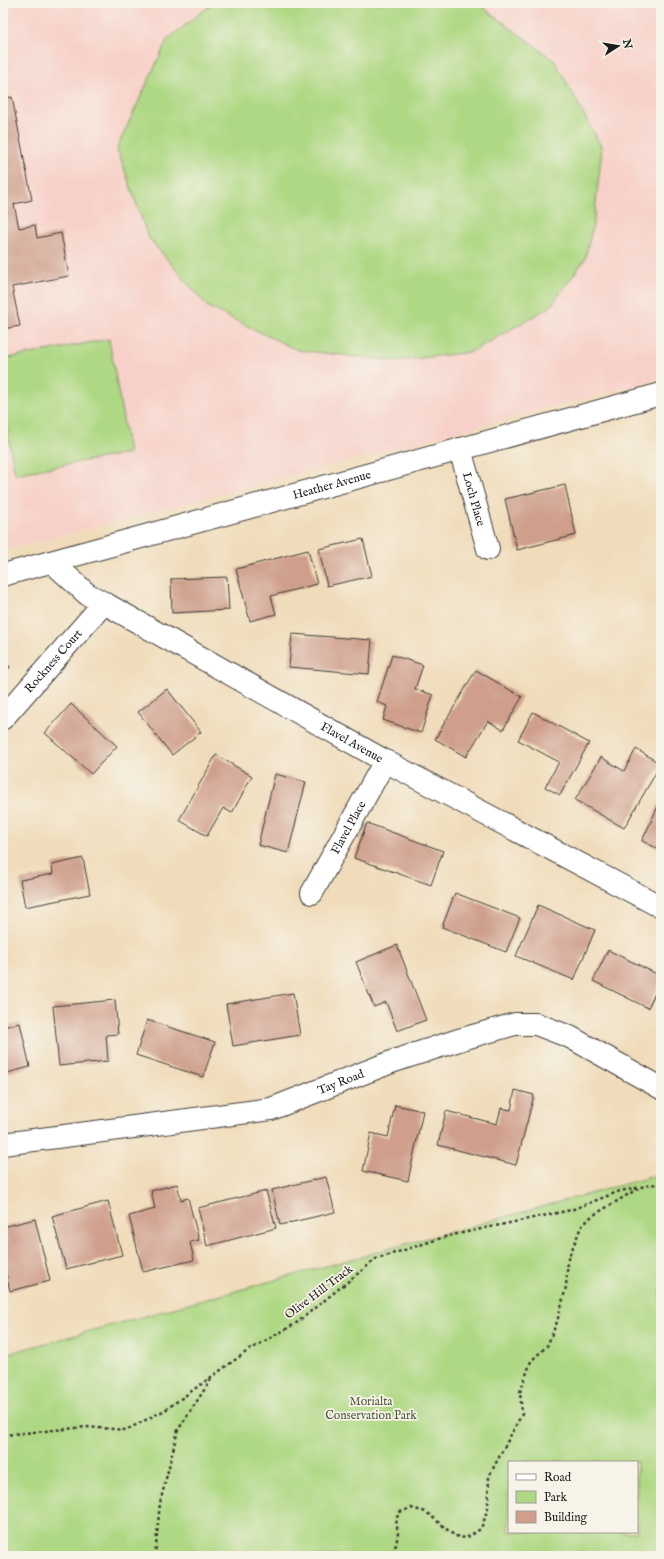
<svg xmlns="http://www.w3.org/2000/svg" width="664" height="1559" font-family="'IM FELL English',serif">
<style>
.built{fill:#f7d1c9}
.green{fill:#aed883;stroke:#657a50;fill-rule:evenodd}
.building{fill:#cf9f8c}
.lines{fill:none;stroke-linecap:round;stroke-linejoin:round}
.minor-casing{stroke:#3c3934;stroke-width:24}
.path{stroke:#3c3934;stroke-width:2.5;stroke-dasharray:3 3;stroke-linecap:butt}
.minor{stroke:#fff;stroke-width:22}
.labels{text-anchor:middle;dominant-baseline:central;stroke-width:3.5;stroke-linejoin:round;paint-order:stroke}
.street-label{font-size:12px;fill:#1c1c1c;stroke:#f7f3e8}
.park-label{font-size:12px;fill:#48543b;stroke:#f7f3e8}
</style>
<rect width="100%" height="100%" fill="#f7f3e8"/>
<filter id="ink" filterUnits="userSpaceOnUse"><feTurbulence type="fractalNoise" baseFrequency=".025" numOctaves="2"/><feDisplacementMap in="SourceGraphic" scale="8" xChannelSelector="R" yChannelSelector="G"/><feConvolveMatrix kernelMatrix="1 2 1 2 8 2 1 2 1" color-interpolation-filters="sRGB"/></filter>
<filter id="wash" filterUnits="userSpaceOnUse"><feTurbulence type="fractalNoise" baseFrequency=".012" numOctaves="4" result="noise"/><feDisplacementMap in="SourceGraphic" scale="16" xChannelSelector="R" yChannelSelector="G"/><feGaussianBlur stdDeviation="0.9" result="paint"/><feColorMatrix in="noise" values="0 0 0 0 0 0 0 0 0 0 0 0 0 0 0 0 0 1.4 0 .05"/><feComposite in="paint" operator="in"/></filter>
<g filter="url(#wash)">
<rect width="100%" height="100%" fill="#f0dcba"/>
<!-- built -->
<path class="built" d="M3,3H661V379L3,551Z"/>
<!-- green -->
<path class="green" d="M213,3H477L555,61L602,148L594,221L585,259L550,307L471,352L396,361L297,350L208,307L148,237L117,148L167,40Z
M109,339L129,453L15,474L3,408V359Z
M661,1174V1556H3V1355ZM509,1462H637V1532H509Z"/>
<g id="blocks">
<!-- building -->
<path class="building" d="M12,97L32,200L14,204L19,228L35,225L37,238L61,233L69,276L12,287L20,326L3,329V99Z
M565,485L576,535L517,550L505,499Z
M363,539L372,576L327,586L319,549Z
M308,550L317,584L271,596L276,614L250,621L236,569Z
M227,577L229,610L172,613L171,579Z
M292,634L372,640L369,674L289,667Z
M392,655L423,665L415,689L433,695L421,733L383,720L387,706L377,702Z
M3,660L10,667L3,674Z
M476,670L522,697L503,730L488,721L466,757L435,739Z
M167,689L201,732L172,755L138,712Z
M71,704L117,746L91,774L45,733Z
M533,712L589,743L560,795L545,787L559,762L518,740Z
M636,749L661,764L624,828L575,800L601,757L624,771Z
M216,755L252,776L232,813L223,808L207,836L179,820Z
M275,774L306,782L288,853L258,845Z
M660,802L661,803V850L642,841Z
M367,823L443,851L431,885L354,858Z
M83,858L90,894L25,907L20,880L53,874L52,865Z
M455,893L520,918L506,952L442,927Z
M538,905L595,930L574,980L516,956Z
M397,945L426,1020L397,1031L386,1002L374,1007L356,962Z
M608,950L661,976V981L648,1008L593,981Z
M293,993L300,1035L233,1046L226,1004Z
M115,1000L118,1034L106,1035L108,1061L59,1066L53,1006Z
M147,1020L215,1042L203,1077L136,1055Z
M20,1023L30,1067L3,1074V1027Z
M515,1090L534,1095L516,1165L438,1145L446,1111L497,1124L501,1108L511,1110Z
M395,1105L423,1111L408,1181L363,1171L371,1133L388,1137Z
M326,1177L335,1212L280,1225L272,1190Z
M177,1184L181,1200L188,1198L199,1240L190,1242L194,1260L143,1272L129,1216L155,1209L151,1191Z
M266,1191L276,1228L207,1246L198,1208Z
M108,1201L122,1255L66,1269L52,1216Z
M35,1219L50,1281L10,1291L3,1261V1227Z"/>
</g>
</g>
<g filter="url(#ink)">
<use href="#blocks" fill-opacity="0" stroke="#3c3934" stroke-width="1"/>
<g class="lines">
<!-- minor casing -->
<g class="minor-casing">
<g id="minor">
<path id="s1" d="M460,449L488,549"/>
<path id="s2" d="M52,562L87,594L104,603L385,761L661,907"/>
<path id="s3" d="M3,575L661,394"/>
<path id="s4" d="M3,718L104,603"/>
<path id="s5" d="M312,893L385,761"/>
<path id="s6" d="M3,1144L271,1109L394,1061L462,1039L515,1024H536L570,1037L661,1088"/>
</g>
</g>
<!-- path -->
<path class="path" d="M3,1435L86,1427L126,1430L165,1410L249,1350L295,1324L376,1259L448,1236L571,1210L620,1191L661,1183
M155,1556L160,1503L178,1430L212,1378
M380,1556L392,1551L396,1545L398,1534L396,1519L400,1512L411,1508L426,1512L455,1536L466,1538L479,1530L483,1524L488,1507L489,1476L522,1414L520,1392L531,1361L547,1346L557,1322L566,1287L568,1259L581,1227L592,1216L639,1188"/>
<!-- minor -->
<use href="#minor" class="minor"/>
</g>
</g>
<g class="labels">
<!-- street labels -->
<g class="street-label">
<text stroke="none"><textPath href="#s3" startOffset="341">Heather Avenue</textPath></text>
<text stroke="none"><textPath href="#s1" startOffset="52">Loch Place</textPath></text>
<text stroke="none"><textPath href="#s4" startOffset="76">Rockness Court</textPath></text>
<text stroke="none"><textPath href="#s2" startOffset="351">Flavel Avenue</textPath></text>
<text stroke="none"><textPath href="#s5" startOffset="75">Flavel Place</textPath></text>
<text stroke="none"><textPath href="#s6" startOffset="345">Tay Road</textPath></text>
<text transform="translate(319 1292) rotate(-37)">Olive Hill Track</text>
</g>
<!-- park labels -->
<g class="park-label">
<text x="371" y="1401">Morialta<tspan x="371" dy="14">Conservation Park</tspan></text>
</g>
</g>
<!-- margin -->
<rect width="664" height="1559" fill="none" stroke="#f7f3e8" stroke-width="16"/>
<!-- legend -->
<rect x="508" y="1461" width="130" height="72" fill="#f7f3e8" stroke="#9f9d96"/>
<rect x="516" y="1474" width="20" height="6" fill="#ffffff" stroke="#9f9d96"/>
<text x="544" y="1481" font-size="12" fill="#1c1c1c">Road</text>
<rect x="516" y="1491" width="20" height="12" fill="#aed883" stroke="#9f9d96"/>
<text x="544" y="1501" font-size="12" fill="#1c1c1c">Park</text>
<rect x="516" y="1511" width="20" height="12" fill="#cf9f8c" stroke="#9f9d96"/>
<text x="544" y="1521" font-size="12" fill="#1c1c1c">Building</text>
<!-- north arrow -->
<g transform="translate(618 46) rotate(78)" stroke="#f7f3e8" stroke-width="3" paint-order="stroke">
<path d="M0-3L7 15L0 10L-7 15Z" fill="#1c1c1c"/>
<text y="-6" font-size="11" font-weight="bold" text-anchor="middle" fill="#1c1c1c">N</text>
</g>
</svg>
